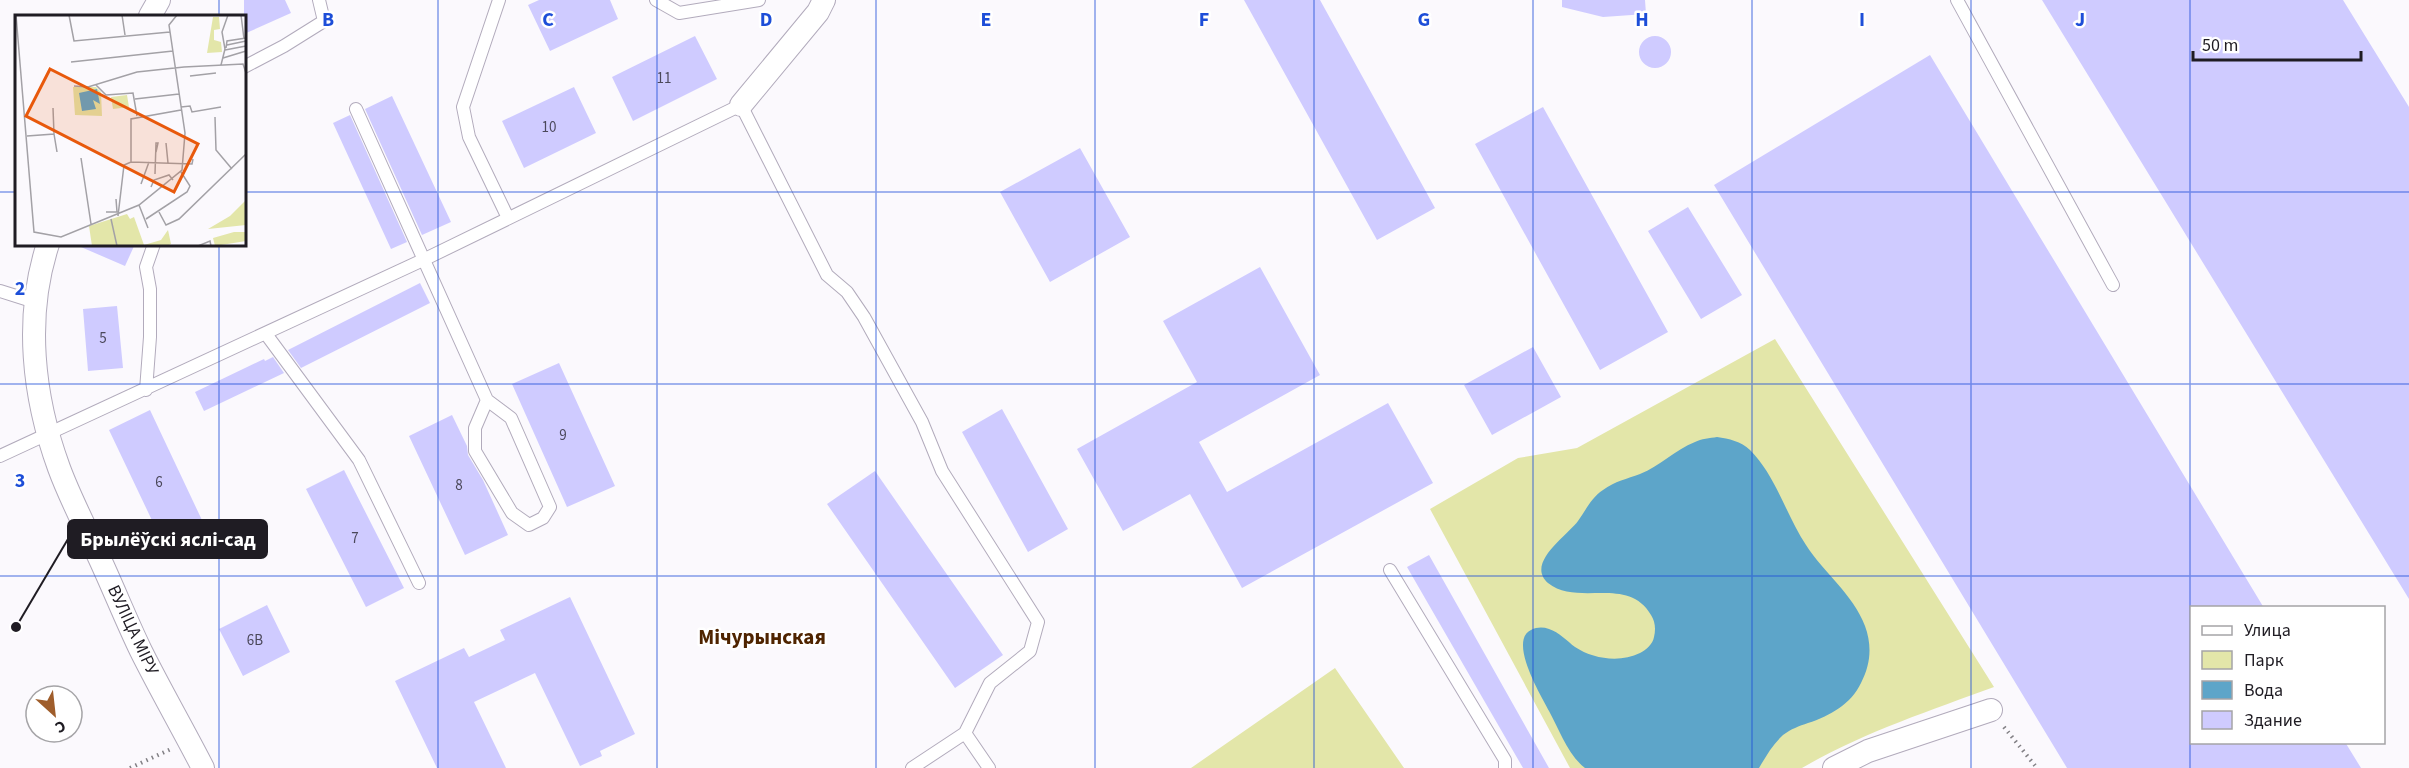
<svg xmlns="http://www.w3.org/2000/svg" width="2409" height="768" font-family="'Source Sans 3',sans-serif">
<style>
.green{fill:#e3e6a9}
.water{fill:#5da5c9}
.building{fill:#cfcbff}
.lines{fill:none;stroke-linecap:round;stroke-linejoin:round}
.lane-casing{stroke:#b2abbc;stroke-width:14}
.street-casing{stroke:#b2abbc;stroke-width:24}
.path{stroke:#828085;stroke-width:4;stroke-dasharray:1.5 4.5;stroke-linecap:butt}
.lane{stroke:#fff;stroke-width:12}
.street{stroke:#fff;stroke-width:22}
.grid{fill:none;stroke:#1d4ed8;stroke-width:1.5;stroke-opacity:0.55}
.labels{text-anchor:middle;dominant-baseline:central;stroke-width:5;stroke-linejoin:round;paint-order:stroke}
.number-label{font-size:15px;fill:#4b485a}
.street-label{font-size:18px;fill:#1f1c23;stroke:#fff}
.quarter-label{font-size:21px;font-weight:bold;fill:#4f2400;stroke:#fff}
.inset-road{fill:none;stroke:#a3a1a6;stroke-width:1.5}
.view{fill:#e8590c;fill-opacity:0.15;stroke:#e8590c;stroke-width:3}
.inset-edge{fill:none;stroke:#1f1c23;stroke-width:3}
.grid-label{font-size:20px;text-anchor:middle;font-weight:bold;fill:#1d4ed8;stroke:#fff;stroke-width:5;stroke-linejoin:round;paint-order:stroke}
.leader{fill:none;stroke:#1f1c23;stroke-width:2}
.callout-dot{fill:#1f1c23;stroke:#fff;stroke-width:2}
.callout{fill:#1f1c23;stroke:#1f1c23;stroke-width:2}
.callout-label{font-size:20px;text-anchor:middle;font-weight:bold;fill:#fff}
</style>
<rect width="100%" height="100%" fill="#fbf9fd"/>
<!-- green -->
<path class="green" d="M1775,339L1994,687C1929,711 1862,733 1802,768H1570L1430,509L1518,458L1577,448Z
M1335,668L1404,768H1191Z"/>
<!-- water -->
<path class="water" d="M1717,437C1729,439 1741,441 1750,450C1776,476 1786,515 1806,545C1824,573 1853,594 1865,626C1872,645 1871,664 1861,683C1851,704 1830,716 1808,723C1799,726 1791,729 1783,735C1773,744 1766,756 1759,768H1585C1568,755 1559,729 1549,711C1541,696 1508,641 1531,630C1537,627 1543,627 1549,629C1559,632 1567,641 1575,647C1593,659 1620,663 1640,653C1646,650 1653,644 1654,637C1656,629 1655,621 1651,615C1628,575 1578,607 1548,583C1525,563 1568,535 1578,521C1586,510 1591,498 1603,490C1615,481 1627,479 1640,474C1660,466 1675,450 1695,442C1701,439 1710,438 1717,437Z"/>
<!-- building -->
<path class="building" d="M244,0H285L291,13L244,34Z
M539,0H610L618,19L550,51L528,5Z
M1244,0H1320L1435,208L1377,240Z
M1562,0H1645L1646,14L1603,17L1562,7Z
M2042,0H2343L2409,107V599Z
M1639 52a16 16 0 1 1 32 0a16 16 0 1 1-32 0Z
M695,36L717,79L633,121L612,77Z
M1930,55L2264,608H2192V742H2345L2361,768H2067L1714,185Z
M574,87L596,133L524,168L502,121Z
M392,96L451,222L422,235L365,109Z
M1543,107L1668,332L1600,370L1475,144Z
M350,115L407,242L391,249L333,123Z
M1080,148L1130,237L1050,282L1000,192Z
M1688,207L1742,295L1701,319L1648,231Z
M74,244H135L125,266Z
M1260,267L1320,375L1199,442L1227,492L1388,403L1433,483L1242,588L1190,494L1123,531L1077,449L1197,382L1163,321Z
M420,283L430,303L301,368L288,350Z
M117,306L123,368L88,371L83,309Z
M1533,347L1561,397L1492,435L1464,385Z
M273,357L284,373L204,411L195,392L264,359L265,361Z
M559,363L615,486L567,507L512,384Z
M1002,409L1068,529L1028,552L962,432Z
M150,410L209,535L168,554L109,430Z
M452,415L467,446L468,455L483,480L508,535L465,555L409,436Z
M344,470L404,588L366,607L306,489Z
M875,471L1003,655L955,688L827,504Z
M1429,555L1549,768H1523L1407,567Z
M570,597L635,734L600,751L602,756L580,766L535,673L474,702L506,768H437L395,681L464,648L469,657L505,640L500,630Z
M267,605L290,652L243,676L219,629Z"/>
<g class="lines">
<!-- lane casing -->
<g class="lane-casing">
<path id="lane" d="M499,0L463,107L469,137L508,218
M656,0L679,13L759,0
M1957,0L2113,285
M244,67L284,46L324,21L319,0
M356,109L487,400L511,418L550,507L543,518L529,525L512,513L475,451V428L487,400
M0,291L35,302
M266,334L359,460L419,583
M146,390L150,337V289L146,267L154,244
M0,456L423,260L741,105L827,275L847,292L864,317L922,422L942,471L1038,622L1030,651L990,683L965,733L912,768
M1390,570L1505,760V768
M965,733L989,768"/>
</g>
<!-- street casing -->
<g class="street-casing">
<path id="street" d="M150,16L159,0
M741,105L818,12L824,0
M48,244C24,317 33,397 59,468C70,498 85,526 98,555C113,587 126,620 141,651C161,691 183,729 203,768
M1834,768L1868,751L1991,710"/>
</g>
<!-- path -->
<path class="path" d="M2004,727L2037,768
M130,768L171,749"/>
<!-- lane -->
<use href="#lane" class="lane"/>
<!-- street -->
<use href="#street" class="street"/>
</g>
<!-- grid -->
<path class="grid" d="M219,0V16M438,0V768M657,0V768M876,0V768M1095,0V768M1314,0V768M1533,0V768M1752,0V768M1971,0V768M2190,0V768M0,192H16M244,192H2409M219,244V768M0,384H2409M0,576H2409"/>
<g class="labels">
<!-- number labels -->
<g class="number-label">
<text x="664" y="78">11</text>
<text x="549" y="127">10</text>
<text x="103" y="338">5</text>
<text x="563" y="435">9</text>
<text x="159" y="482">6</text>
<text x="459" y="485">8</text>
<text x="355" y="538">7</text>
<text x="255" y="640">6В</text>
</g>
<!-- street labels -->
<g class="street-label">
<text transform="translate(133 630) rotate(65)">ВУЛІЦА МІРУ</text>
</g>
<!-- quarter labels -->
<g class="quarter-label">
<text x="762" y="637">Мічурынская</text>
</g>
</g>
<!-- overview -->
<g transform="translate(15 15)">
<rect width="231" height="231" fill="#fbf9fd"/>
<path d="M198,2H204L205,14L199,15V25L206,27L207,37L192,38ZM58,72H81L86,77L87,101L60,100ZM112,80L114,92L98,94L96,82ZM231,185V210L193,214L215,201ZM112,199L115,204L119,202L129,230L146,225L153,215L156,229L152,231H77L74,211ZM219,217H231V226L200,231L198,223Z" fill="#e3e6a9"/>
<path d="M82,74L85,89L78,85L81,94L67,96L64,78Z" fill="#5da5c9"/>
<path class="inset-road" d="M1,0L19,217L46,222L124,190L167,155L170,118L154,10L162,0M54,0L59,26L155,17M107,0L110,20M226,0L229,24M212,30L231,26M211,33L212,26L231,23M210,35L231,31M208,43L231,36M56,47L158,36M206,50L210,34L207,17L213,0M175,61L201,58M81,70L91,80L118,78L122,101M59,71L73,72L122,57L169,52L228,49L231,58M120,84L164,79M166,92L175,91L177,97L206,92M200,102L201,135L217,154M39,119L42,137M12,121L39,119L38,93M151,128L153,148M66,143L76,209M116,147V104L166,95M140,159L141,128H143L141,137M126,169L134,147M136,172L139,165L154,160L158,165M124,190L133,213M91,197H102L101,184M144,197L151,210L164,204L231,139M103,201L109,150L116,147L177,149L178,144M96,204L102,231M131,204L172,177L175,171L166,157M183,231L195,226L196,231"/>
<path class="view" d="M35,54L183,129L159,177L11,101Z"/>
<rect width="231" height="231" class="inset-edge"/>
</g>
<g class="grid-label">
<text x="328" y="26">B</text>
<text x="548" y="26">C</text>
<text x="766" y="26">D</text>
<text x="986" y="26">E</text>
<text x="1204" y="26">F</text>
<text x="1424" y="26">G</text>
<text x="1642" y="26">H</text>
<text x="1862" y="26">I</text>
<text x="2080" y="26">J</text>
<text x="20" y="295">2</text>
<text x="20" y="487">3</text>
</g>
<!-- callouts -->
<path class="leader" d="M16 627L68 539"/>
<circle class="callout-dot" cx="16" cy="627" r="6"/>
<rect class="callout" x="68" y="520" width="199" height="38" rx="6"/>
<g class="callout-label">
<text x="168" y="546">Брылёўскі яслі-сад</text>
</g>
<!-- legend -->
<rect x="2190" y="606" width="195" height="138" fill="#ffffff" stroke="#a5a4a7" stroke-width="1.5"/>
<rect x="2202" y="626" width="30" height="9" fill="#ffffff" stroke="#a5a4a7" stroke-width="1.5"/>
<text x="2244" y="636" font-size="18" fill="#1f1c23">Улица</text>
<rect x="2202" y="651" width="30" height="18" fill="#e3e6a9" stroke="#a5a4a7" stroke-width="1.5"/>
<text x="2244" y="666" font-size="18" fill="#1f1c23">Парк</text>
<rect x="2202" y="681" width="30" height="18" fill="#5da5c9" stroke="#a5a4a7" stroke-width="1.5"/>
<text x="2244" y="696" font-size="18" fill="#1f1c23">Вода</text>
<rect x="2202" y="711" width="30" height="18" fill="#cfcbff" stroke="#a5a4a7" stroke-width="1.5"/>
<text x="2244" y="726" font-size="18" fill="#1f1c23">Здание</text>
<!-- north arrow -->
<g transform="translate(54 714) rotate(153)"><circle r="28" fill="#ffffff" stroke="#a5a4a7" stroke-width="1.5"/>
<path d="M0-4.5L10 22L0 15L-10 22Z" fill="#9f5d2b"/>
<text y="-9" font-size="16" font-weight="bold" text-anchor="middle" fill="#1f1c23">С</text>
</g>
<!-- scale -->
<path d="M2193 51v9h168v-9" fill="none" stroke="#1f1c23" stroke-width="3"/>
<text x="2202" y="51" font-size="18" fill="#1f1c23" stroke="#ffffff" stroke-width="4.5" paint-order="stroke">50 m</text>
</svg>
